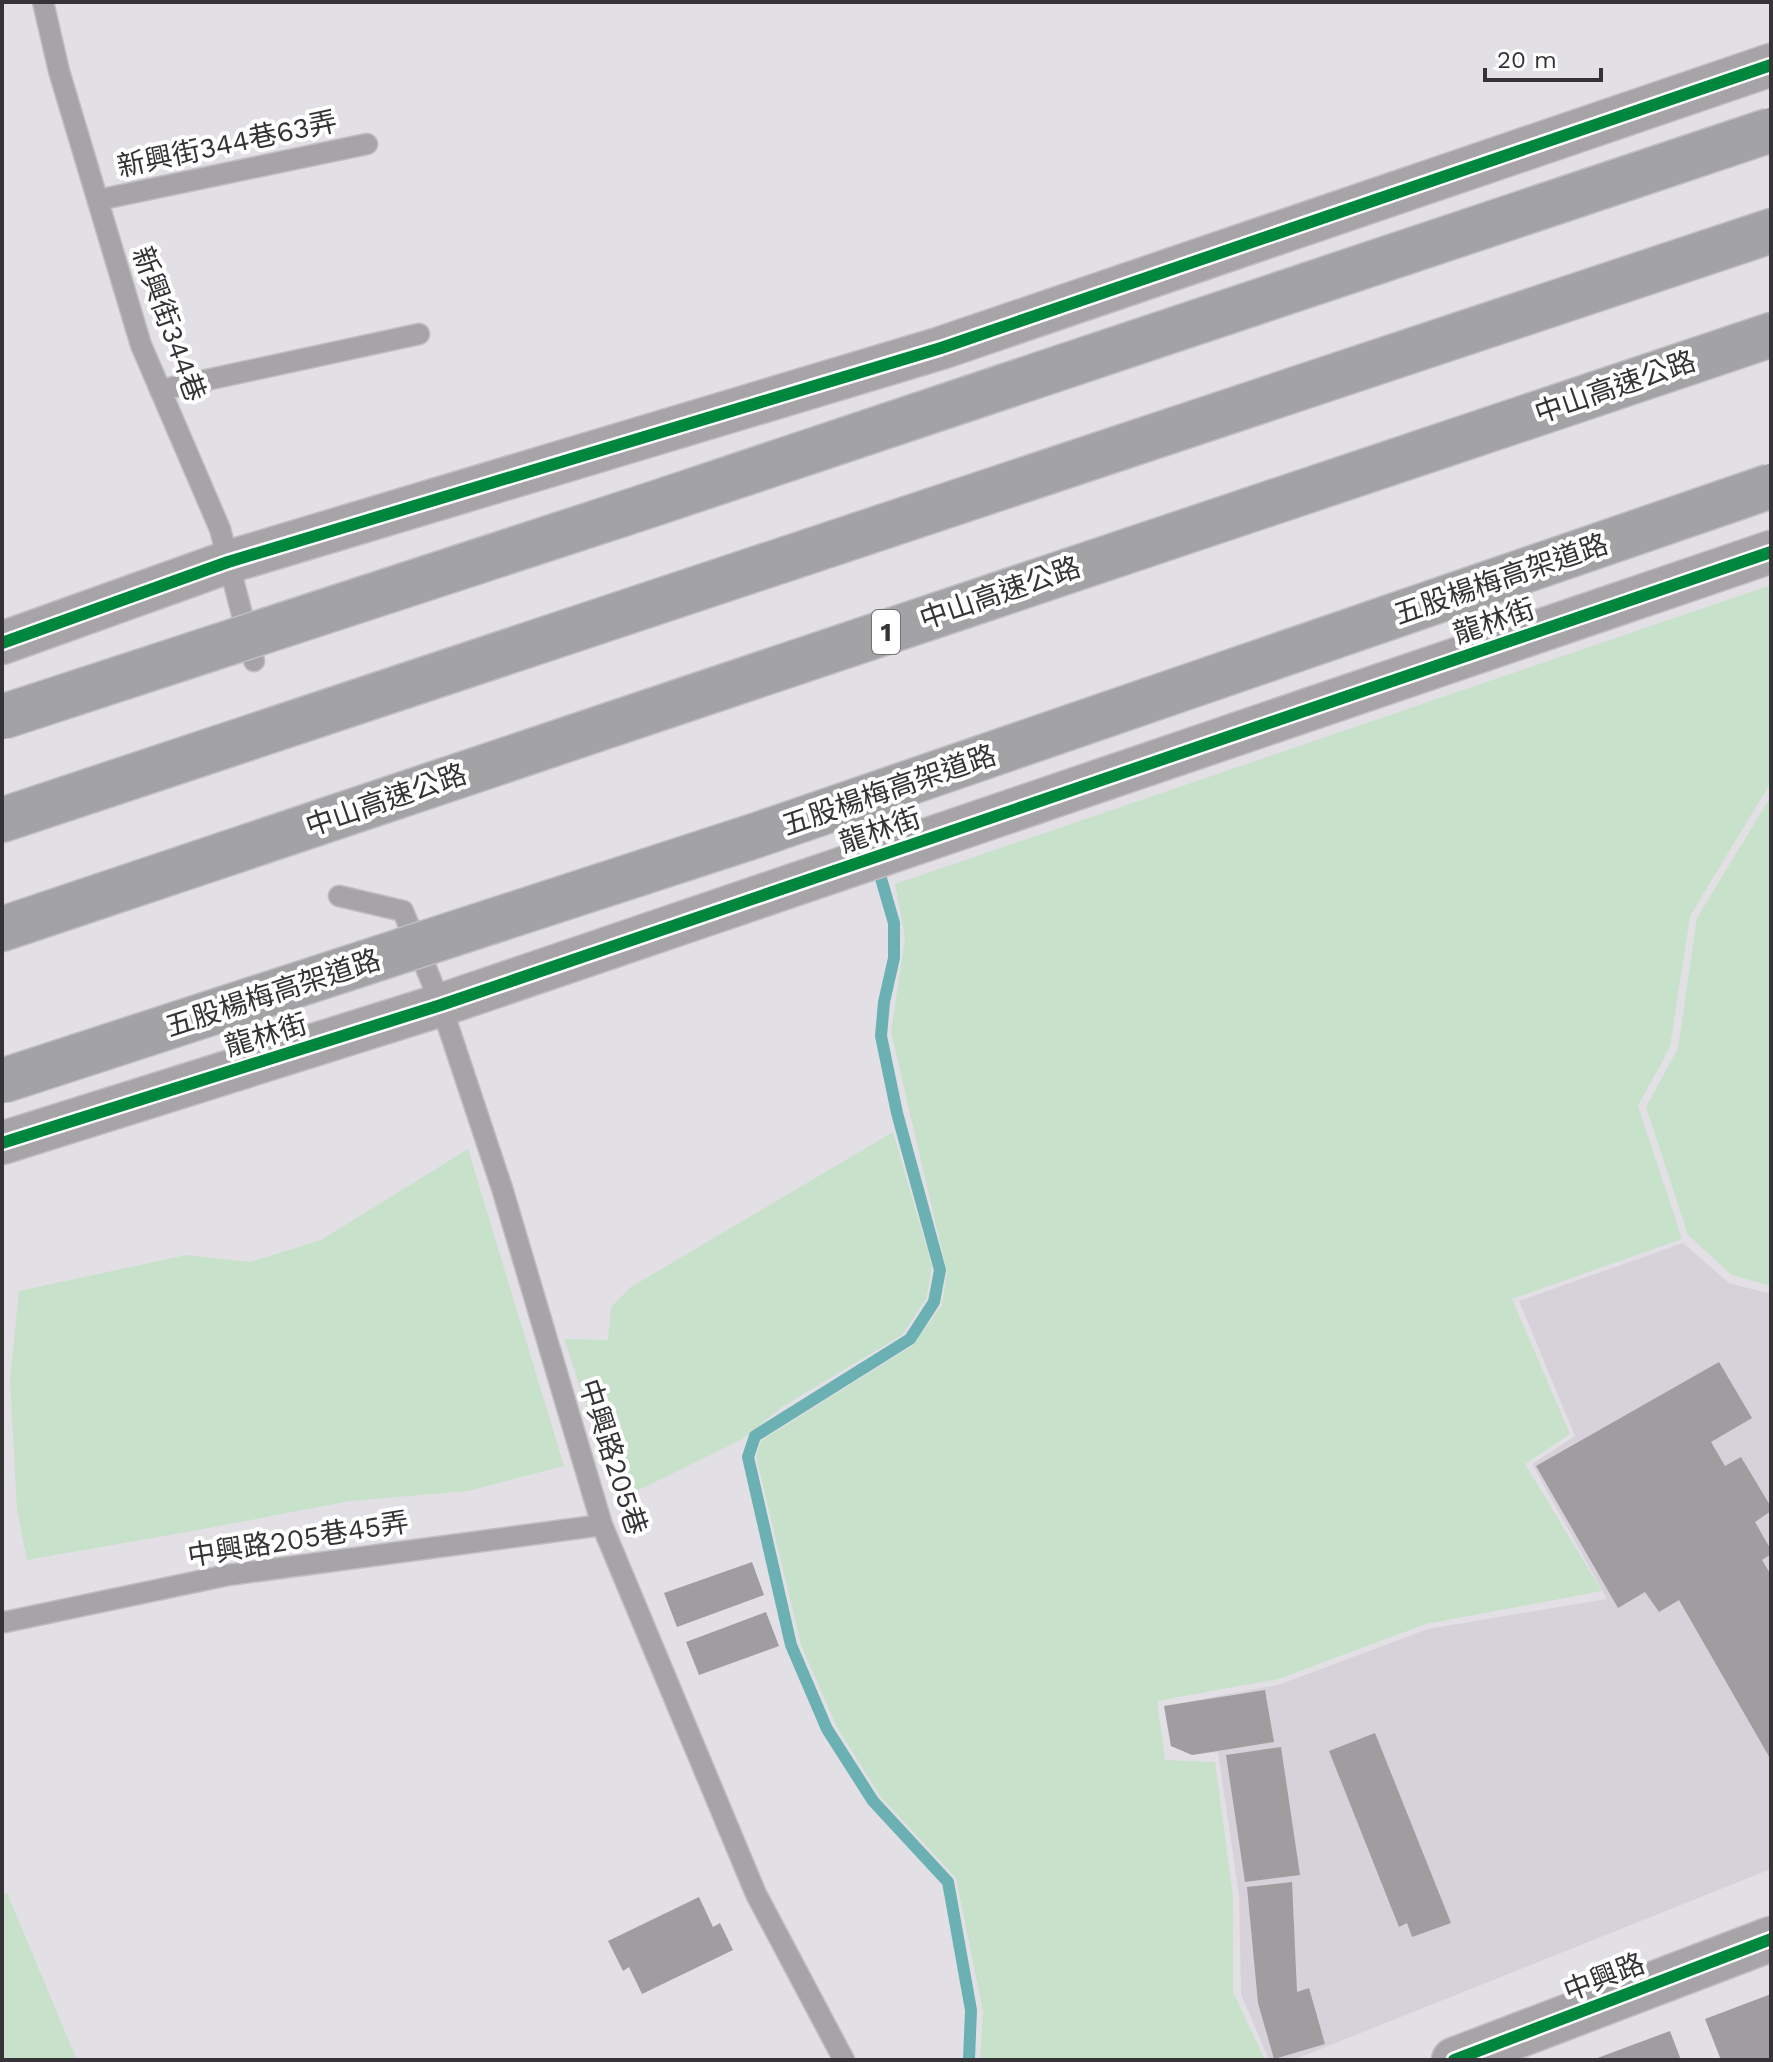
<svg xmlns="http://www.w3.org/2000/svg" width="1773" height="2062" font-family="'Work Sans','Noto Sans TC',sans-serif">
<style>
.built{fill:#d7d1da}
.green{fill:#c7e1cb}
.lines{fill:none;stroke-linecap:round;stroke-linejoin:round}
.stream{stroke:#6bb1b3;stroke-width:12}
.building{fill:#9f9da0}
.service-casing{stroke:#c0bec1;stroke-width:23}
.minor-casing{stroke:#c0bec1;stroke-width:45}
.tertiary-casing{stroke:#c0bec1;stroke-width:47}
.motorway-casing{stroke:#c0bec1;stroke-width:47}
.service{stroke:#a6a4a6;stroke-width:20}
.minor{stroke:#a6a4a6;stroke-width:42}
.tertiary{stroke:#a6a4a6;stroke-width:44}
.motorway{stroke:#a3a2a4;stroke-width:44}
.motorway-bridge-casing{stroke:#c0bec1;stroke-width:47;stroke-linecap:butt}
.motorway-bridge{stroke:#a3a2a4;stroke-width:44}
.cycleway-casing{stroke:#fff;stroke-width:17}
.cycleway{stroke:#00873e;stroke-width:12}
.labels{text-anchor:middle;dominant-baseline:central;stroke-width:8;stroke-linejoin:round;paint-order:stroke}
.shield{fill:#fff;stroke:#727072;stroke-width:2}
.shield-label{font-size:26px;font-weight:bold;fill:#353336}
.street-label{font-size:28px;fill:#353336;stroke:#fff}
</style>
<rect width="100%" height="100%" fill="#e3e0e5"/>
<!-- built -->
<path class="built" d="M1683,1243L1729,1283L1771,1294V1869L1293,2060H1269L1241,1994L1239,1895L1218,1752L1192,1755L1171,1746L1164,1706L1278,1685L1428,1629L1607,1599L1532,1464L1575,1436L1519,1301Z"/>
<!-- green -->
<path class="green" d="M1771,585V782L1690,916L1670,1047L1638,1106L1682,1239L1512,1299L1570,1434L1525,1464L1602,1591L1426,1624L1278,1679L1157,1701L1165,1760L1215,1762L1233,1896V1992L1265,2060H980L983,2012L956,1878L880,1796L837,1727L801,1645L756,1456L761,1441L912,1346L942,1305L947,1272L891,1032L905,938L895,884Z
M1771,796V1286L1732,1275L1688,1235L1646,1107L1678,1048L1697,918Z
M893,1132L932,1266L926,1299L902,1335L782,1407L741,1440L618,1500L564,1339L608,1340L611,1307L631,1287Z
M468,1149L564,1466L468,1491L350,1501L187,1532L27,1560L17,1510L10,1380L19,1291L186,1255L250,1262L321,1240Z
M7,1893L77,2060H2V1894Z"/>
<g class="lines">
<!-- stream -->
<path class="stream" d="M880,875L894,923V958L884,1002L881,1036L897,1113L940,1270L934,1302L910,1339L755,1436L748,1457L791,1645L827,1729L873,1801L948,1882L971,2010L969,2060"/>
</g>
<!-- building -->
<path class="building" d="M1719,1362L1752,1418L1711,1442L1725,1466L1741,1457L1771,1507V1511L1755,1522L1771,1550V1554L1762,1560L1771,1575V1760L1679,1600L1659,1612L1645,1592L1618,1608L1536,1466Z
M752,1562L764,1595L677,1627L664,1593Z
M766,1612L779,1646L699,1675L686,1642Z
M1265,1690L1274,1742L1192,1755L1171,1746L1164,1706Z
M1375,1733L1451,1923L1412,1937L1407,1923L1399,1927L1329,1751Z
M1281,1747L1300,1875L1245,1882L1226,1755Z
M1292,1882L1297,1992L1309,1988L1325,2044L1274,2059L1258,2003L1247,1887Z
M699,1897L713,1927L720,1923L733,1950L642,1994L629,1967L623,1971L608,1941Z
M1771,1994V2060H1721L1705,2019Z
M1670,2031L1681,2060H1592Z"/>
<g class="lines">
<!-- service casing -->
<g class="service-casing">
<path id="service" d="M43,2L59,71L141,345L220,529L254,661
M98,200L367,144
M160,390L419,334
M339,896L403,911L441,1005L502,1188L602,1525L756,1894L844,2060
M5,1622L228,1575L602,1525"/>
</g>
<!-- minor casing -->
<g class="minor-casing">
<path id="minor" d="M2,643L228,562L941,348L1771,65
M2,1143L441,1005L1771,552"/>
</g>
<!-- tertiary casing -->
<g class="tertiary-casing">
<path id="tertiary" d="M1454,2060L1771,1939"/>
</g>
<!-- motorway casing -->
<g class="motorway-casing">
<path id="motorway" d="M2,820L1771,231
M2,929L1771,335"/>
</g>
<!-- service -->
<use href="#service" class="service"/>
<!-- minor -->
<use href="#minor" class="minor"/>
<!-- tertiary -->
<use href="#tertiary" class="tertiary"/>
<!-- motorway -->
<use href="#motorway" class="motorway"/>
<!-- motorway-bridge casing -->
<g class="motorway-bridge-casing">
<path id="motorway-bridge" d="M2,717L647,506L1771,130
M2,1081L757,835L1771,486"/>
</g>
<!-- motorway-bridge -->
<use href="#motorway-bridge" class="motorway-bridge"/>
<!-- cycleway casing -->
<g class="cycleway-casing">
<path id="cycleway" d="M2,643L228,562L941,348L1771,65
M2,1143L441,1005L1771,552
M1454,2060L1771,1939"/>
</g>
<!-- cycleway -->
<use href="#cycleway" class="cycleway"/>
</g>
<g class="labels">
<!-- shield labels -->
<rect class="shield" x="872" y="610" width="28" height="44" rx="6"/>
<g class="shield-label">
<text x="886" y="632">1</text>
</g>
<!-- street labels -->
<g class="street-label">
<text transform="translate(227 144) rotate(-12)">新興街344巷63弄</text>
<text transform="translate(169 324) rotate(70)">新興街344巷</text>
<text transform="translate(1615 387) rotate(-19)">中山高速公路</text>
<text transform="translate(1501 579) rotate(-19)">五股楊梅高架道路</text>
<text transform="translate(1000 593) rotate(-19)">中山高速公路</text>
<text transform="translate(1494 621) rotate(-19)">龍林街</text>
<text transform="translate(889 790) rotate(-19)">五股楊梅高架道路</text>
<text transform="translate(386 800) rotate(-19)">中山高速公路</text>
<text transform="translate(880 830) rotate(-19)">龍林街</text>
<text transform="translate(273 993) rotate(-18)">五股楊梅高架道路</text>
<text transform="translate(266 1035) rotate(-17)">龍林街</text>
<text transform="translate(613 1457) rotate(72)">中興路205巷</text>
<text transform="translate(298 1539) rotate(-9)">中興路205巷45弄</text>
<text transform="translate(1604 1977) rotate(-21)">中興路</text>
</g>
</g>
<!-- border -->
<rect width="1773" height="2062" fill="none" stroke="#353336" stroke-width="8"/>
<!-- scale -->
<path d="M1485 68v12h116v-12" fill="none" stroke="#353336" stroke-width="4"/>
<text x="1497" y="68" font-size="24" fill="#353336" stroke="#ffffff" stroke-width="6" paint-order="stroke">20 m</text>
</svg>
